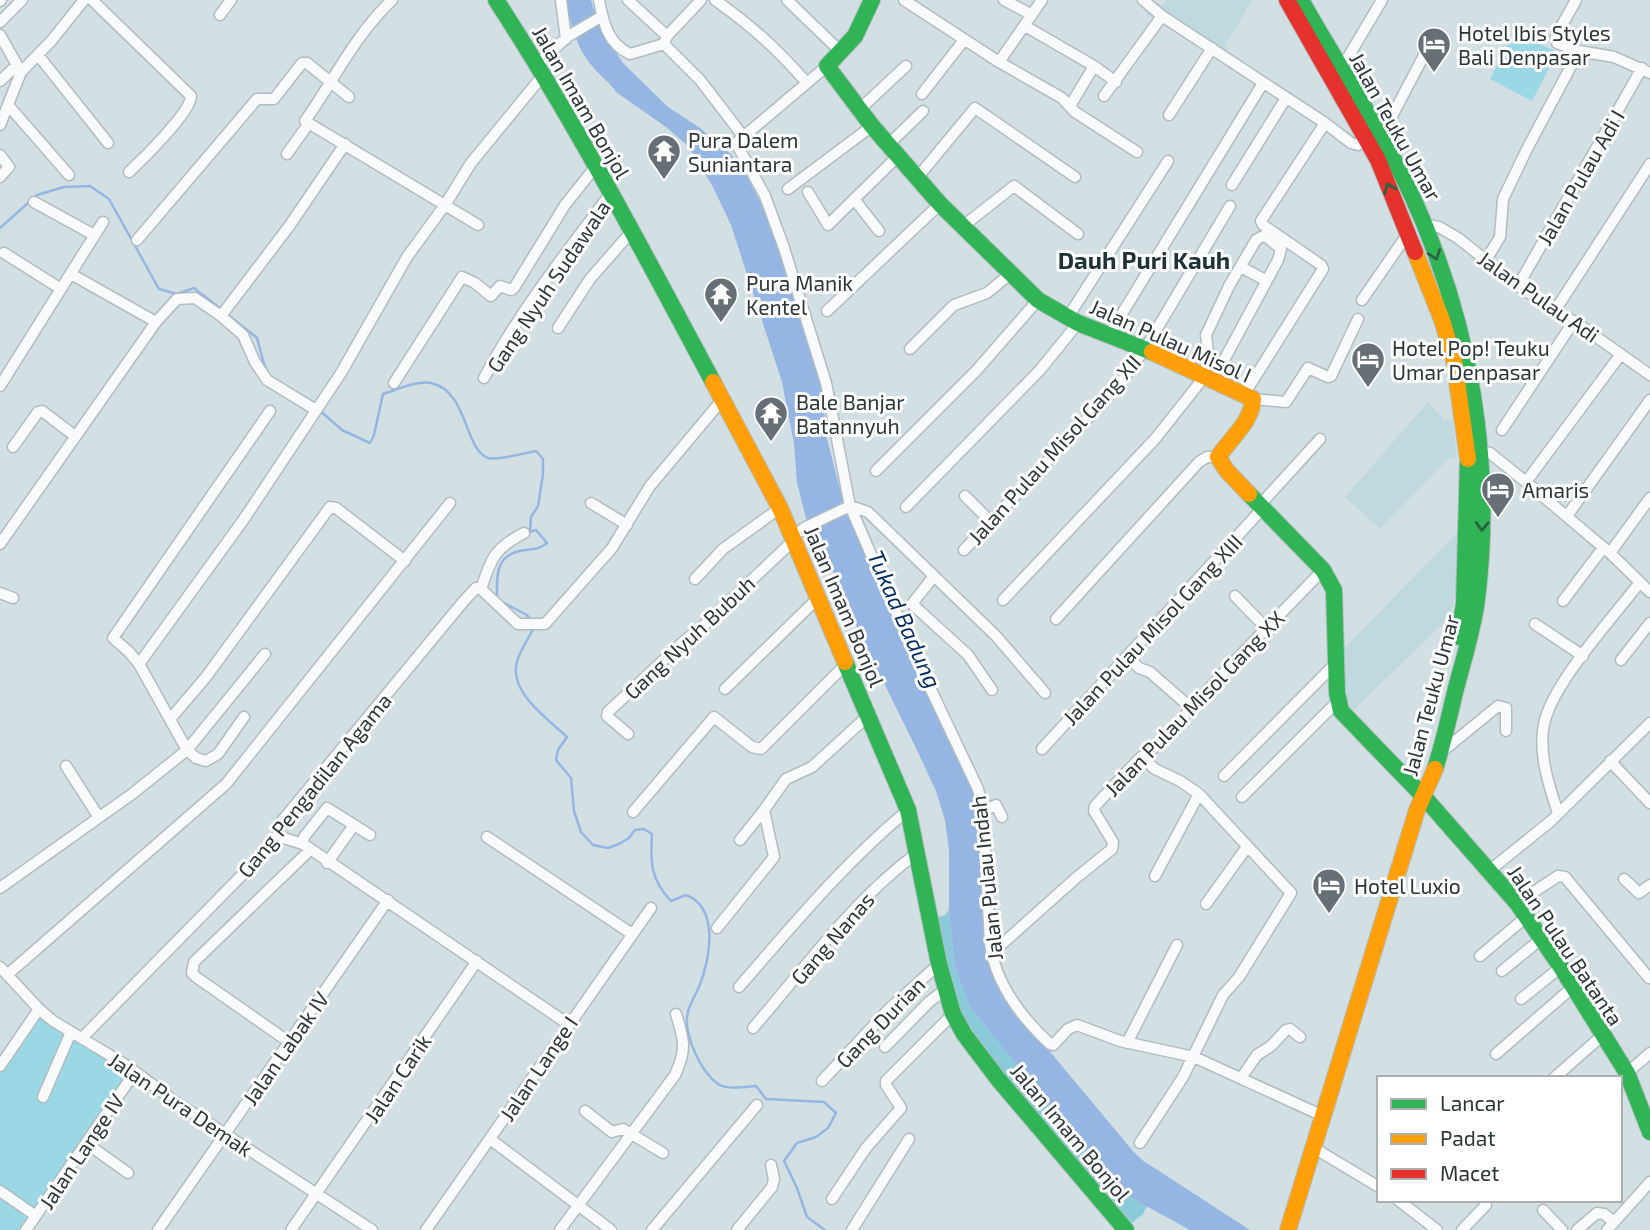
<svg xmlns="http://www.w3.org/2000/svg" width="1650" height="1230" font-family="'Exo 2',sans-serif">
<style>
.built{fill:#c0d9df}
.green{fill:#9ad8e6}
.forest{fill:#8bcad8}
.water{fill:#95b6e2}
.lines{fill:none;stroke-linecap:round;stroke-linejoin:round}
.stream{stroke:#95b6e2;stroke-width:2.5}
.street-casing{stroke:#b1bcbf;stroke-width:13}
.fast-casing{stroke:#b1bcbf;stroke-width:18}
.slow-casing{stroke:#b1bcbf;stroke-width:18}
.jam-casing{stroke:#b1bcbf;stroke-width:18}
.street{stroke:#f8fafb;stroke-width:10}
.fast{stroke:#30b455;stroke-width:16}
.slow{stroke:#ff9f0a;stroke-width:16}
.jam{stroke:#e5322d;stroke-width:16}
.oneway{stroke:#2d6142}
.labels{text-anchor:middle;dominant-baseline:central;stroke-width:6;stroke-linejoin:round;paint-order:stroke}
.poi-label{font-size:21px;fill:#2c3538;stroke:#fff;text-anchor:start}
.street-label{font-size:21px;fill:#2c3538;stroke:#fff}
.water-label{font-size:23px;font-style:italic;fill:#012a5f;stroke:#fff}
.quarter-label{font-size:24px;font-weight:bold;fill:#1e3338;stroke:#fff}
</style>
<rect width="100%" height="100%" fill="#d2dfe3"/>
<!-- built -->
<path class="built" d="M1166,0H1252L1225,46L1229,49L1220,58L1146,14L1153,1L1163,6Z
M1428,402L1445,421L1452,418L1457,457L1448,459L1380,529L1345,497Z
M1462,528L1463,566L1450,616L1351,713L1344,703L1341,654L1344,648Z"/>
<!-- green -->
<path class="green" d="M1513,33L1558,52L1532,101L1490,79Z
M37,1014L131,1071L22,1230H0V1073Z"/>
<!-- forest -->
<path class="forest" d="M949,910L955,968L970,1007L1108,1179L1128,1196L1147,1206L1143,1214L1132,1223L998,1071L954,1001L937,917L944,916Z"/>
<!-- water -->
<path class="water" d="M565,0H591L598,23L622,62L668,107L700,128L731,154L746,175L769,218L822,390L827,439L843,501L903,642L951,737L972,789L982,827L986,943L1021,1017L1132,1150L1142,1160L1250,1230H1190L1128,1196L1108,1179L970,1007L955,968L949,910V850L945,820L936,791L914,744L859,632L828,560L807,522L797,483L794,444L782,382L731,225L713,187L688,146L666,127L616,92C610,82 600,76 593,67C576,48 571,24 565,0Z"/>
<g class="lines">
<!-- stream -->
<path class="stream" d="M0,228L37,195L64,187L90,186L109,199L159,289L177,294L194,288L222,310
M227,314L257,338L264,364L269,374
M298,393L313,402
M319,410L342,430L370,443L374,435L383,394C396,390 417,380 431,383C468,391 464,449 488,458C497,461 524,453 536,451L543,459V474L538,506L531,517L530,532L536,530L547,543C540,549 534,549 525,550C495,554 497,574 497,598
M502,602L527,615L531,621
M533,629C528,639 522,648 518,658C506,691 547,718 567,737L558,750L556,760L571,778L574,811L581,832L593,845L608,848L619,844L629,838L635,830L644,829L652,834C650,863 651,880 671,901L686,895C720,908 710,959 699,987C695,996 688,1006 687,1017C685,1037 701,1072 718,1084C728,1090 745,1087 756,1086L766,1099L824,1102L836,1113L828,1128L816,1137L797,1143L784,1161L797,1188L807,1217L825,1230"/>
<!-- street casing -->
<g class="street-casing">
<path id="street" d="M92,0L191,96C191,112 142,160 129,172
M392,0C355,35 334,80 305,121L478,225
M561,0L566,39
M599,0C603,22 608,44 630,54L664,44L700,80L743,136
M628,0L667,36
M715,0C753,27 776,48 807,83
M787,0L841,52
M904,0L999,62L1062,98L1075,112L1137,152
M1004,0L1032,15
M1143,0L1162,16L1325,123L1351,143L1358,145L1366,138
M1576,0L1556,36L1557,43L1579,51L1614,57L1650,73
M0,1L1,0
M220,15L231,0
M0,22L22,0
M1025,26L1094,66L1116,82
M0,35L21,72
M664,44L667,36L701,0
M38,55L108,143
M999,62L1042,0
M538,64L567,37L602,16
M827,66L736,143L765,196L784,248L826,383L850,506L916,658L978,789L983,811L990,943C995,983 1021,1017 1050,1044L1053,1045L1068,1029L1077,1025L1120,1041L1194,1057L1323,1116
M1341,69L1382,0
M0,81L17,65
M922,94L964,40
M1104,96L1162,16
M8,105L69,175
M1070,106L1094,66
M859,110L906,66
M1169,115L1212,48
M0,125L21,72L52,40L84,0
M1379,132L1390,120L1431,42
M888,145L923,111
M287,154L309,123
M0,155L9,167L0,177
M917,178L975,108L1075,177
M1232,185L1286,98
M788,189L872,126
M808,192L828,225L898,156
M854,199L879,231
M34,202L94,235
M1424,224L1439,227L1458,238L1518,286L1585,329L1650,375
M962,227L1014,186L1078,234
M137,240L257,99H274L302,63H307L349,97
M4,253L61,289
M1486,260L1500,237L1503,199L1527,149L1579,51
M1241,267L1265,280
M71,274L156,322
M1518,286L1642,68
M1362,300L1409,232
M1556,309L1650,164
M827,311L940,204
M221,316L290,225L345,144
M1068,317L1168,161
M558,328L590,279L632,231
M1109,335L1263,83
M910,349L954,305L987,293L1010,274
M1202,375L1209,361L1206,335L1229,286L1256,240L1263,236L1268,238L1281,249L1278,260L1223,362L1216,364L1209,361
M484,378C519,312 566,253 611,193
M394,383L462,277L475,283L491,296L500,286L511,290L514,288L565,205L596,166
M0,386L103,222
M1245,393L1323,269L1321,265L1263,225L1261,221L1325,123
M1253,399L1286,402L1308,368L1328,377L1331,376L1358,319
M1502,430L1574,321
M13,447L38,412L42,411L75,436
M1475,450L1490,453L1526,482L1610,553L1650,592
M876,471L976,371L1038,300
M1526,482L1621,354
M965,496L990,521
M591,503L627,525
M1259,506L1320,439
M906,507L1040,370L1078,323
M1567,516L1650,400
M793,537L804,528L850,506L868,512L996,636L1045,693
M0,544L156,322L177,299L195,298L221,316L243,335L255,362L267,380L316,410
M964,550L1118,386L1145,349L1230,206
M1610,553L1650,498
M934,576L912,604L968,655L992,690
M695,579L723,549L780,508
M481,589L518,624H545L612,548L650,486L722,400
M481,589C491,558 495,548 524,533
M0,593L13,598
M1235,596L1266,628
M1003,600L1155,439L1205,376
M1563,601L1603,548
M1056,619L1199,462L1207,457H1218
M1535,624L1583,656
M1128,657L1139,668L1150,672L1191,708
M1621,660L1650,623
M139,664L244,519L341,373L407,257L445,205L471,163L544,74
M725,689L817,599
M244,717L218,754L206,761L196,758L187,750L139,664L129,652L113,638L270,411
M171,718L206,677L330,507L336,508L405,561
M628,734L607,716L608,712L682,643L703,626L794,540
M1042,749L1262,509
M1438,755L1498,706L1506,708V731
M1610,761L1650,803
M66,766L98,816
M1224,776L1337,662
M1242,797L1337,702
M983,811L996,805L1002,817
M633,812L714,717L752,747L761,749L847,663
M1558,813C1549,786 1538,753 1544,724C1553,682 1613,618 1640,582
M277,836L303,844L568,1024
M487,837L632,934
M740,840L764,810
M303,844L304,837L327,808L370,835
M327,863L354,825
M1489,871L1551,821L1650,723
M1155,876L1199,794
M1624,879L1639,893L1650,885
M0,888L132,794L187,750L265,654
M1517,903L1558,876L1565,877L1649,978
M1206,904L1247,847
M717,928L774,857L764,810L786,779L812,767L869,715
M991,954L1076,878L1112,849L1113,842L1094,811L1095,806L1137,761L1160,743L1227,669L1323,570
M1480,956L1526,917
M0,967L39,1009L53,1021L126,1065L173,1100L372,1230
M1502,971L1541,939
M7,975L226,784L450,503
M739,987C793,925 845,862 908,810
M1521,999L1561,967
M753,1028C805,968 852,901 917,853
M82,1038L243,874L277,836L282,821L463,602L476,588L481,589
M289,1042L196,977L192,973L194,962L310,850
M1127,1043L1177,945
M885,1047L929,1002L946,989
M1496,1054L1573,987
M0,1066L39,1009
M1627,1073L1650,1053
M1241,1078L1257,1055L1271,1046L1286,1030L1290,1029L1300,1037
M1554,1078L1603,1035
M822,1081L889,1009L939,964
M43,1097L71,1032
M585,1111L612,1132L623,1129L663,1153
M490,1139L611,1230
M86,1143L128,1173
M1140,1143L1183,1077L1223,995L1239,977L1291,893L1199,794L1180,781L1155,769L1141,757
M1314,1148L1379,1187
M0,1191L36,1216
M832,1199L866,1148L901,1108L886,1085V1081L953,1014
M1398,1200L1437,1230
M1543,1210L1562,1230
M26,1230L135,1072
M158,1230L388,900
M291,1230L477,961
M426,1230L651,908
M560,1230L675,1075C687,1050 684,1039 676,1014
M652,1230L757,1105
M737,1230L772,1187L774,1179L771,1165
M852,1230L909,1139
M1462,1230L1486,1205
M1577,1230L1597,1213L1604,1214L1614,1222
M1607,1230L1650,1182"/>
</g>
<!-- fast casing -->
<g class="fast-casing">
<path id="fast" d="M496,0C576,123 644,253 713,382
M872,0L855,36L827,66L872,126L940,204L1038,300L1078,323L1152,352
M1301,0C1338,66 1381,129 1413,198C1470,323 1494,463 1477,599C1473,631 1463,661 1455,692C1449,718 1443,744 1435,769
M1249,494L1323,570L1334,590L1337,693L1341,711L1424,797L1517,903L1561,967L1627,1073L1650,1132
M1459,637L1464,603L1468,459
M845,662L908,810L939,964L953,1014L964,1034L998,1079L1126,1230"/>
</g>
<!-- slow casing -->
<g class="slow-casing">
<path id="slow" d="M1415,252L1442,320L1454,360L1468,459
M1152,352L1253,399C1252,422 1230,439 1218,457L1227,471L1249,494
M713,382L780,508L845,662
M1288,1230L1417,810L1435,769"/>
</g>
<!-- jam casing -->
<g class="jam-casing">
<path id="jam" d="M1287,0L1378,160L1415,252"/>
</g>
<!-- street -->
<use href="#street" class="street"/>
<!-- fast -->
<use href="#fast" class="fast"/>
<!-- slow -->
<use href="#slow" class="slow"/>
<!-- jam -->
<use href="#jam" class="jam"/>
</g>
<!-- one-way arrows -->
<defs><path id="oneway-chevron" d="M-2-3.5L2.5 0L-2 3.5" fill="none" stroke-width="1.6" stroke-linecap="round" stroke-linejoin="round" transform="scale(1.75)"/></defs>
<g class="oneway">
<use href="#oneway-chevron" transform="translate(1389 188) rotate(-113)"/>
<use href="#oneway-chevron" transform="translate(1435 255) rotate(71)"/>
<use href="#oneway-chevron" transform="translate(1482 526) rotate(91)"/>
</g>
<!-- icons -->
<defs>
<g id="hotel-pin" transform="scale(1.75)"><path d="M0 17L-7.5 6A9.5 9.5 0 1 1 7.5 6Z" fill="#667074" stroke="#fff"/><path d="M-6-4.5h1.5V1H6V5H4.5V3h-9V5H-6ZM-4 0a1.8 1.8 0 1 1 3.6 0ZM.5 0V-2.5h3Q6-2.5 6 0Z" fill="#fff"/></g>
<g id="temple-pin" transform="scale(1.75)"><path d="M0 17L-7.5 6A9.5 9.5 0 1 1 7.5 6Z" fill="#667074" stroke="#fff"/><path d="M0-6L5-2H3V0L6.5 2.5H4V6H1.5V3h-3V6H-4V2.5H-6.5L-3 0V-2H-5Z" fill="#fff"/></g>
</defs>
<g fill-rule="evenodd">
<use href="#hotel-pin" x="1434" y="44"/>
<use href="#temple-pin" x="664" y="151"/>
<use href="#temple-pin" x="721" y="294"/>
<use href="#hotel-pin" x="1368" y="359"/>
<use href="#temple-pin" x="771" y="413"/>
<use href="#hotel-pin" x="1498" y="489"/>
<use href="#hotel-pin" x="1329" y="885"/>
</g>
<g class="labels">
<!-- poi labels -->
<g class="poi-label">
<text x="1458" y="32">Hotel Ibis Styles<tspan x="1458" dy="24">Bali Denpasar</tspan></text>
<text x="688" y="139">Pura Dalem<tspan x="688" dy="24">Suniantara</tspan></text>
<text x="746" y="282">Pura Manik<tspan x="746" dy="24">Kentel</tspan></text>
<text x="1392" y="347">Hotel Pop! Teuku<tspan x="1392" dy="24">Umar Denpasar</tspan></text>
<text x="796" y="401">Bale Banjar<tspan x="796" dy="24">Batannyuh</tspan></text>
<text x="1522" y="489">Amaris</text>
<text x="1354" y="885">Hotel Luxio</text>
</g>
<!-- street labels -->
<g class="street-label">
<text transform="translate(582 102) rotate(60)">Jalan Imam Bonjol</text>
<text transform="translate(1396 126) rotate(61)">Jalan Teuku Umar</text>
<text transform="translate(1580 177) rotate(-60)">Jalan Pulau Adi I</text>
<text transform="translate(548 286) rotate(-56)">Gang Nyuh Sudawala</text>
<text transform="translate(1539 296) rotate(35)">Jalan Pulau Adi</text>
<text transform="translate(1171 340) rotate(24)">Jalan Pulau Misol I</text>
<text transform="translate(1054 449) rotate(-48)">Jalan Pulau Misol Gang XII</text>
<text transform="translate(845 606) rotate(67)">Jalan Imam Bonjol</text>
<text transform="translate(1152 629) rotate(-47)">Jalan Pulau Misol Gang XIII</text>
<text transform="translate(689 637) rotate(-43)">Gang Nyuh Bubuh</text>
<text transform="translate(1430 695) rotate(-75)">Jalan Teuku Umar</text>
<text transform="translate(1194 703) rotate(-46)">Jalan Pulau Misol Gang XX</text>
<text transform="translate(314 785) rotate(-51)">Gang Pengadilan Agama</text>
<text transform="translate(986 878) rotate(-96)">Jalan Pulau Indah</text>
<text transform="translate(832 938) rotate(-49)">Gang Nanas</text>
<text transform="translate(1566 945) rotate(56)">Jalan Pulau Batanta</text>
<text transform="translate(880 1022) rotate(-46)">Gang Durian</text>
<text transform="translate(285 1048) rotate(-55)">Jalan Labak IV</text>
<text transform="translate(538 1068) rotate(-56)">Jalan Lange I</text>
<text transform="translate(397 1078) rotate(-56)">Jalan Carik</text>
<text transform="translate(181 1104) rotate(34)">Jalan Pura Demak</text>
<text transform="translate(1071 1132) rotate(50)">Jalan Imam Bonjol</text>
<text transform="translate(81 1151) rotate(-56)">Jalan Lange IV</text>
</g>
<!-- water labels -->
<g class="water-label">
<text transform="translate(905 619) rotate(66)">Tukad Badung</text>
</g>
<!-- quarter labels -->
<g class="quarter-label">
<text x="1144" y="259">Dauh Puri Kauh</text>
</g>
</g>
<!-- legend -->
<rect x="1377" y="1076" width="245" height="126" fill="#ffffff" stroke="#abaeaf" stroke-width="2"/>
<rect x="1391" y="1099" width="35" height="10" fill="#30b455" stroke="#abaeaf" stroke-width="2"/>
<text x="1440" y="1111" font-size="21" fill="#2c3538">Lancar</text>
<rect x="1391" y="1134" width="35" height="10" fill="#ff9f0a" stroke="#abaeaf" stroke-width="2"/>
<text x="1440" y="1146" font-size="21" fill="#2c3538">Padat</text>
<rect x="1391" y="1169" width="35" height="10" fill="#e5322d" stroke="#abaeaf" stroke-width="2"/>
<text x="1440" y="1181" font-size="21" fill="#2c3538">Macet</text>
</svg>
